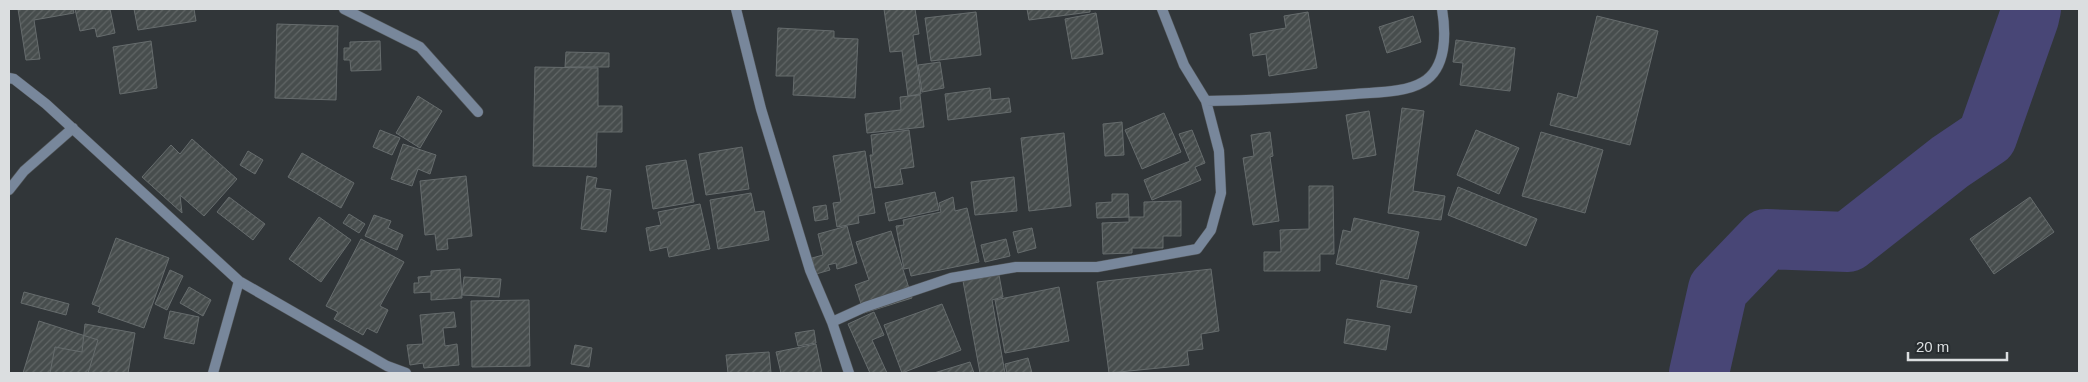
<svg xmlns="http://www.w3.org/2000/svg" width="2088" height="382" font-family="Helvetica,sans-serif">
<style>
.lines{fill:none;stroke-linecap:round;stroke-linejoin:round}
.river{stroke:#484676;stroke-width:60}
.building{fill:url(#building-hatch);stroke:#666c6d}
.street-casing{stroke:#505457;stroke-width:11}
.street{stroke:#78879b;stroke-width:10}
</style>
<defs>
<pattern id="building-hatch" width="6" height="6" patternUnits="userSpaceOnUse" patternTransform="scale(1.25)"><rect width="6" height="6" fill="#474d4d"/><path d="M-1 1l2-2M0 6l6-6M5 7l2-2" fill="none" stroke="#616666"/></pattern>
</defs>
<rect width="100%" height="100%" fill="#313639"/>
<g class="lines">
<!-- river -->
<path class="river" d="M1699,373L1718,289L1766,239L1848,242L1950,162L1987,137L2029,18L2031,9"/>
</g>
<!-- building -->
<path class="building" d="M18,9H73L74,13L34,20L40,59L26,60Z
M75,9H110L115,33L97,37L95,28L80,31Z
M134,9H194L196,21L138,30Z
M884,9H915L919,34L913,35L921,94L908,96L902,51L890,52Z
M1027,9H1090V12L1029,20Z
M976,12L981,55L931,61L925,18Z
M1308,12L1317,68L1269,76L1266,54L1253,56L1250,34L1286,28L1284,16Z
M1096,13L1103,54L1072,59L1065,19Z
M1413,16L1421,42L1387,53L1379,27Z
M1597,16L1658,31L1630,145L1550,125L1558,93L1577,98Z
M277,24L338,26L336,100L275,98Z
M778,28L834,31V38L858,39L855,98L793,95L794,76H776Z
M1456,40L1515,48L1510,91L1460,85L1463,63L1453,62Z
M151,41L157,88L120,94L113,47Z
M380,41L381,70L351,71L350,60H344V48H350V42Z
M566,52L609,53V67H565Z
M940,62L944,88L922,92L918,65Z
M535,67L598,68V106H622V132H597L596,167L533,166Z
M990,88L991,100L1009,98L1011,112L948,120L945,94Z
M920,95L924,127L867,133L865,114L901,110L900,97Z
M418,96L442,111L420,148L396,133Z
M1402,108L1424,111L1413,191L1445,196L1441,220L1388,213Z
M1369,111L1376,155L1353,159L1346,115Z
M1164,113L1181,152L1142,169L1125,130Z
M1122,122L1124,155L1105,156L1103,124Z
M380,130L400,138L392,155L373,147Z
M909,130L914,167L900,169L903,184L875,188L870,155H873L871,135Z
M1192,130L1205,163L1195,167L1201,180L1152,200L1144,180L1190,161L1179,134Z
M1476,130L1519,148L1499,194L1457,175Z
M1270,132L1273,156L1270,157L1279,221L1253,225L1243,158L1254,156L1251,135Z
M1541,132L1603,150L1585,213L1522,196Z
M1064,133L1071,206L1029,211L1021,138Z
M192,139L237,179L204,216L180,195L182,213L142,177L171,145L180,154Z
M403,144L436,155L430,174L418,169L412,186L391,179Z
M742,147L749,189L706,195L699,154Z
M248,151L263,160L255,174L240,165Z
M865,151L875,213L858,216L859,223L837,227L833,203L841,202L833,156Z
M302,153L354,183L341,208L288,177Z
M686,160L694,202L653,209L646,166Z
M466,176L472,236L447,239L448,249L437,250L435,234L425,235L420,181Z
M587,176L597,178L595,188L611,190L606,232L581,229Z
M1014,177L1017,211L975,215L971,182Z
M1309,186H1333L1334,254H1320V271H1264V252H1281L1280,230L1309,229Z
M1458,187L1537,219L1526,246L1448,215Z
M935,192L939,210L889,221L885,203Z
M751,193L755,212L764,211L769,240L718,249L710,200Z
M1112,194H1128L1129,217L1097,218L1096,203L1112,202Z
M229,197L265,224L253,240L217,212Z
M953,197L955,211L967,208L979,262L911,276L909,268L904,269L896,226L904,225L903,220L941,212L939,203Z
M2030,197L2054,232L1994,274L1970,239Z
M1181,201V236H1163V248H1132V253L1103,254L1102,223L1129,222V217H1144V202Z
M700,204L710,249L669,257L667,247L650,251L646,228L661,225L658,212Z
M826,205L828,219L815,221L813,207Z
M349,214L365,224L359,233L343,223Z
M374,215L391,221L388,228L403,235L397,250L365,236Z
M319,217L351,240L321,282L289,259Z
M1354,218L1419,232L1408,279L1336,264L1343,230L1351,232Z
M847,226L857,263L837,269L836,263L828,265L830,270L816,274L812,258L823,255L818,234Z
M1032,228L1036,248L1018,253L1013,232Z
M891,231L912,298L864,313L855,285L869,280L856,242Z
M116,238L169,258L144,328L98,312L100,307L92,304Z
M361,239L404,262L380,306L388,310L377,333L367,328L363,335L334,319L338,312L326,306Z
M1006,239L1010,256L985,262L981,245Z
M460,269L462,298L431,300V292L414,293V283H419L418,277L431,276V271Z
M1211,269L1219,331L1201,334L1203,349L1187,351L1189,365L1109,373L1097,282Z
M170,270L183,276L167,310L155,304Z
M999,275L1003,297L992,300L1005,373H980L963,281Z
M464,277L501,279L499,297L462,295Z
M1381,280L1417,286L1411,313L1377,307Z
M189,287L211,300L203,316L180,303Z
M1059,287L1069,341L1005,353L995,300Z
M24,292L69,304L66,315L21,303Z
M529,300L530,366L472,367L471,301Z
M942,304L961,350L902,373L884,325Z
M170,311L199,317L194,344L164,338Z
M454,312L456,327L443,328L445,346L457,344L459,365L424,368L423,363L410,365L407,345L423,344L420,315Z
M874,312L884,335L872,340L887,373H870L848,324Z
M1347,319L1390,326L1386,350L1344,343Z
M39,321L98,340L88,373H23Z
M85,324L135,333L128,373H50L55,347L82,352Z
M814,330L816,343L798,346L795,333Z
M816,344L822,373H781L776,352Z
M575,345L592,348L589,367L571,364Z
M769,352L771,373H728L726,355Z
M1028,358L1032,373H1007L1005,364Z
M970,362L974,373H934Z"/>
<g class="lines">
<!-- street casing -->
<g class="street-casing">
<path id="street" d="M344,9L420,47L478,112
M736,9L761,109L810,270L832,322L849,373
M9,78L14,79L46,104L239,281L387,366L406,373
M1206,101C1256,100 1305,98 1355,94C1375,92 1405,93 1423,82C1447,68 1446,33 1442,9
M9,190L24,171L73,128
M832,322L865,307L951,278L1016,267H1097L1197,249L1211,230L1221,193L1219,151L1206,101L1184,65L1162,9
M213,373L239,281"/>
</g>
<!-- street -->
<use href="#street" class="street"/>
</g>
<!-- border -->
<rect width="2088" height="382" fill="none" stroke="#dbdee0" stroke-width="20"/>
<!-- scale -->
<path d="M1908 352v8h99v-8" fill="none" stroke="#dbdee0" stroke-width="2.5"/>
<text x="1916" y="352" font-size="15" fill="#dbdee0" stroke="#272c2f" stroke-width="4" paint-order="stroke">20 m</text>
</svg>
